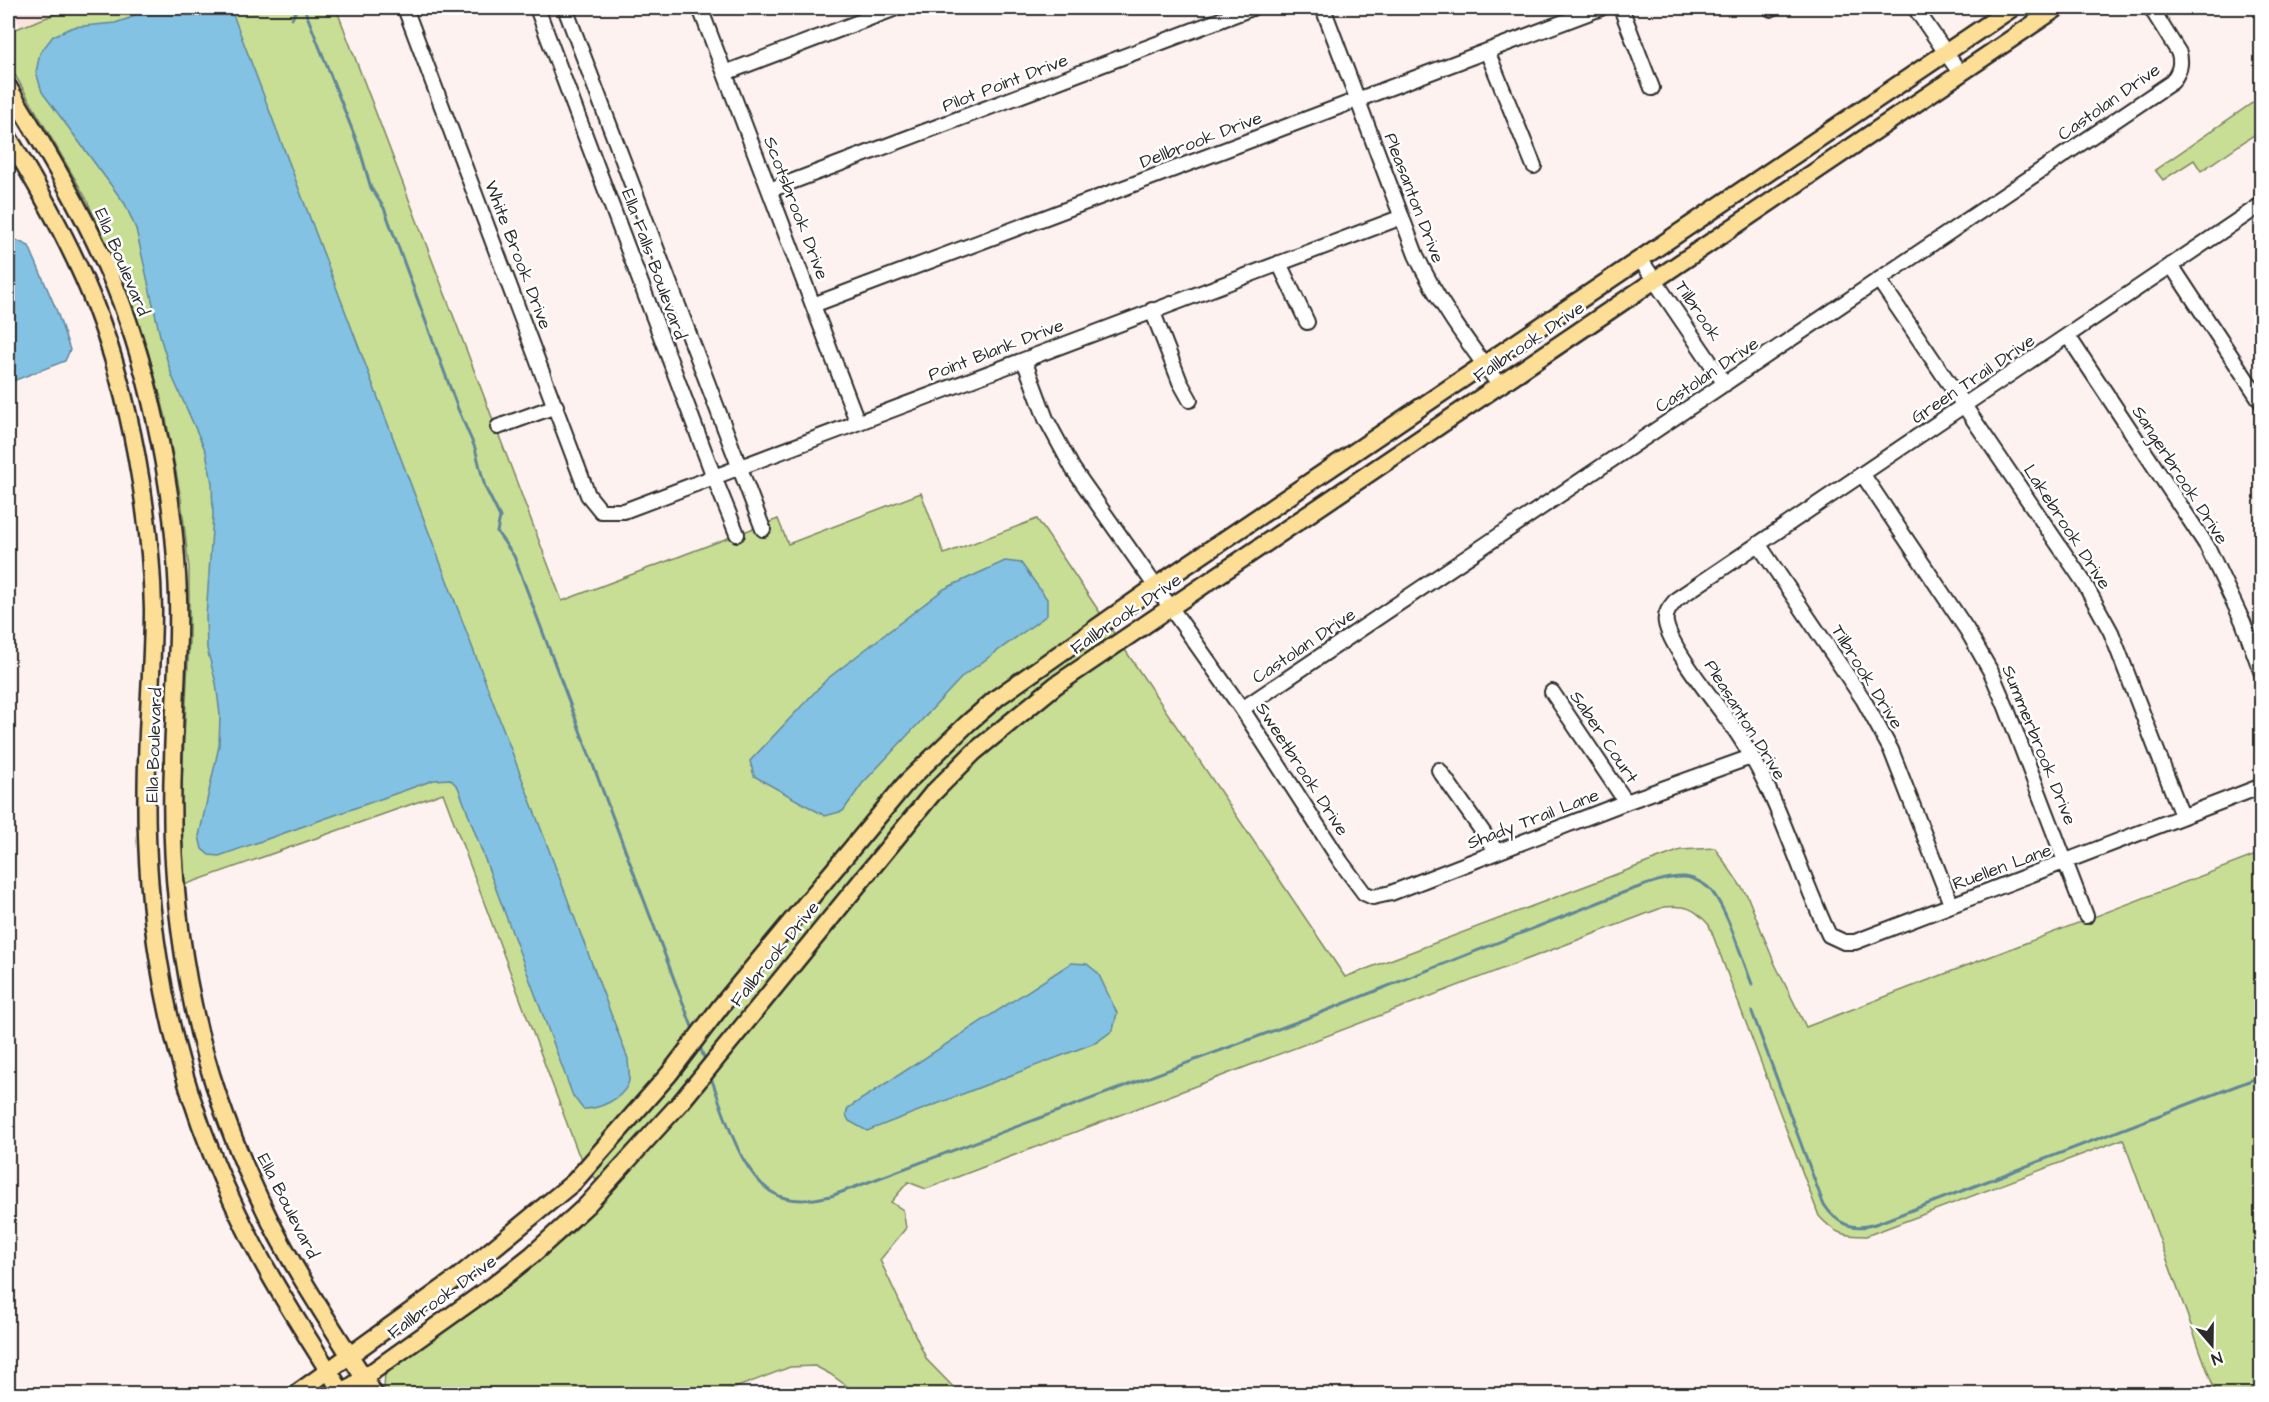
<svg xmlns="http://www.w3.org/2000/svg" width="2269" height="1402" font-family="'Architects Daughter',sans-serif">
<style>
.built{fill:#fde2de}
.green{fill:#c8de94;stroke:#7a8460;stroke-width:1.5}
.water{fill:#83c2e3;stroke:#608699;stroke-width:1.5}
.lines{fill:none;stroke-linecap:round;stroke-linejoin:round}
.stream{stroke:#608699;stroke-width:3}
.minor-casing{stroke:#2b2b2b;stroke-width:18}
.major-casing{stroke:#2b2b2b;stroke-width:21}
.minor{stroke:#fff;stroke-width:14}
.major{stroke:#fdde96;stroke-width:16}
.labels{text-anchor:middle;dominant-baseline:central;stroke-width:5;stroke-linejoin:round;paint-order:stroke}
.street-label{font-size:18px;fill:#2b2b2b;stroke:#fff}
</style>
<rect width="100%" height="100%" fill="#fef2f0"/>
<filter id="ink" filterUnits="userSpaceOnUse"><feTurbulence type="fractalNoise" baseFrequency=".0167" numOctaves="2"/><feDisplacementMap in="SourceGraphic" scale="12" xChannelSelector="R" yChannelSelector="G"/><feConvolveMatrix kernelMatrix="1 2 1 2 8 2 1 2 1" color-interpolation-filters="sRGB"/></filter>
<g filter="url(#ink)">
<!-- built -->
<path class="built" d="M13,8H71L20,27Z"/>
<!-- green -->
<path class="green" d="M71,8H336L562,601L778,519L788,544L921,493L944,554L1037,519L1345,977L1654,860L1681,850L1715,848L1747,895L1774,962L1806,1027L2261,853V1394H2216L2123,1139L1866,1236C1843,1236 1835,1234 1819,1216L1709,925C1694,908 1687,905 1664,907L926,1189L908,1182L891,1202L903,1210L906,1228L880,1260L927,1360L960,1394H858L830,1374L815,1366L790,1367L719,1394H387L384,1389L385,1372L514,1282L574,1231L608,1197L578,1153L443,793L184,885L181,800L189,642V568L181,498L165,414L148,351L122,280L86,198L8,63V32Z
M2261,97V130L2201,171L2194,160L2163,180L2155,170Z"/>
<!-- water -->
<path class="water" d="M143,8H227L234,17L628,1059C628,1066 631,1078 628,1084C621,1100 599,1109 583,1109L573,1096L458,787L450,779L434,780L219,856L209,855L202,849L199,836L219,746L220,715L216,683L207,649L206,617L213,515L212,483L206,452L172,376L161,340L136,229L125,204L42,92L36,72L40,53L53,36L73,27L115,23L130,18Z
M16,240L29,246L56,309L70,350L65,361L8,383V243Z
M1005,561L1021,563L1047,599V615L963,676L862,784L843,811L825,816L754,776L750,761L827,679L944,589Z
M1071,963L1087,964L1098,973L1117,1013L1113,1030L1097,1042L867,1131L849,1121L846,1115L848,1108Z"/>
<g class="lines">
<!-- stream -->
<path class="stream" d="M304,8L359,147L371,188L384,208L458,409L475,448L485,487L500,517L497,532L514,556L694,1032
M292,19L297,8
M1752,1012L1823,1203C1837,1225 1853,1232 1878,1223L2262,1076
M699,1044L706,1063
M710,1075C724,1111 742,1187 785,1198C801,1202 816,1199 831,1196L1310,1017L1625,892C1644,886 1665,876 1685,877C1694,878 1708,885 1713,893C1728,912 1742,959 1752,984"/>
<!-- minor casing -->
<g class="minor-casing">
<path id="minor" d="M405,8L588,495L601,511H624L1402,217
M537,8L714,477L737,534
M565,8L763,529
M700,8L857,421
M1323,8L1416,255C1438,303 1469,344 1500,386
M1621,8L1652,88
M1771,8V9
M1915,8L1960,73
M1487,51L1534,166
M725,73L896,8
M770,190L1252,8
M2262,204L1677,599C1671,606 1664,613 1666,623C1670,647 1714,701 1730,723C1777,787 1795,864 1829,935L1844,942H1855L2262,786
M1640,259L1725,384
M1279,263L1307,322
M2171,265L2262,403
M1879,280L2083,581L2111,632L2182,816
M813,305L1601,8
M1152,310L1180,382L1190,400
M2068,336L2207,546L2243,622L2262,674
M1024,360L1046,419L1073,469L1242,709L1341,862L1364,893L1373,897L1391,893L1626,802L1751,757
M498,427L556,406
M1863,475L1967,630L1991,672L2006,707L2086,916
M1759,545L1863,699L1891,750L1951,904
M1552,692L1626,802
M1242,709L2172,82C2179,72 2182,65 2179,53L2151,8
M1439,770L1497,852"/>
</g>
<!-- major casing -->
<g class="major-casing">
<path id="major" d="M8,87C44,146 80,206 108,270C147,358 172,479 177,575C181,637 174,700 173,763C170,844 176,925 193,1005C209,1083 238,1156 273,1227C303,1285 340,1339 374,1394
M8,137C41,191 73,248 96,308C130,397 151,514 153,609C153,660 148,712 147,763C145,830 148,896 159,962C174,1060 206,1152 251,1240C278,1293 312,1344 343,1394
M296,1394L457,1278L574,1182L669,1074L721,1006L906,783L968,723L998,697L1156,586L2012,8
M341,1394L494,1285L532,1255L587,1205L681,1102L932,794L974,752L1056,685L2057,8"/>
</g>
<!-- minor -->
<use href="#minor" class="minor"/>
<!-- major -->
<use href="#major" class="major"/>
</g>
</g>
<g class="labels">
<!-- street labels -->
<g class="street-label">
<text transform="translate(1005 83) rotate(-21)">Pilot Point Drive</text>
<text transform="translate(2109 102) rotate(-35)">Castolan Drive</text>
<text transform="translate(1201 140) rotate(-21)">Dellbrook Drive</text>
<text transform="translate(1414 198) rotate(69)">Pleasanton Drive</text>
<text transform="translate(796 208) rotate(69)">Scotsbrook Drive</text>
<text transform="translate(518 255) rotate(69)">White Brook Drive</text>
<text transform="translate(122 262) rotate(67)">Ella Boulevard</text>
<text transform="translate(654 264) rotate(70)">Ella Falls Boulevard</text>
<text transform="translate(1698 311) rotate(56)">Tilbrook</text>
<text transform="translate(1529 342) rotate(-34)">Fallbrook Drive</text>
<text transform="translate(996 350) rotate(-21)">Point Blank Drive</text>
<text transform="translate(1707 375) rotate(-34)">Castolan Drive</text>
<text transform="translate(1973 379) rotate(-34)">Green Trail Drive</text>
<text transform="translate(2180 475) rotate(57)">Sangerbrook Drive</text>
<text transform="translate(2067 527) rotate(57)">Lakebrook Drive</text>
<text transform="translate(1126 614) rotate(-34)">Fallbrook Drive</text>
<text transform="translate(1304 646) rotate(-34)">Castolan Drive</text>
<text transform="translate(1867 677) rotate(58)">Tilbrook Drive</text>
<text transform="translate(1745 720) rotate(58)">Pleasanton Drive</text>
<text transform="translate(1604 737) rotate(56)">Saber Court</text>
<text transform="translate(154 745) rotate(-88)">Ella Boulevard</text>
<text transform="translate(2039 745) rotate(68)">Summerbrook Drive</text>
<text transform="translate(1302 769) rotate(57)">Sweetbrook Drive</text>
<text transform="translate(1533 819) rotate(-21)">Shady Trail Lane</text>
<text transform="translate(2002 867) rotate(-20)">Ruellen Lane</text>
<text transform="translate(775 954) rotate(-51)">Fallbrook Drive</text>
<text transform="translate(288 1206) rotate(63)">Ella Boulevard</text>
<text transform="translate(442 1297) rotate(-36)">Fallbrook Drive</text>
</g>
</g>
<!-- margin -->
<rect width="2269" height="1402" fill="none" stroke="#fff" stroke-width="30"/>
<rect x="15" y="15" width="2239" height="1372" fill="none" stroke="#2b2b2b" stroke-width="2" filter="url(#ink)"/>
<!-- north arrow -->
<g transform="translate(2212 1345) rotate(160)" stroke="#ffffff" stroke-width="4.5" paint-order="stroke">
<path d="M0-4.5L10 22L0 15L-10 22Z" fill="#2b2b2b"/>
<text y="-9" font-size="16" font-weight="bold" text-anchor="middle" fill="#2b2b2b">N</text>
</g>
</svg>
